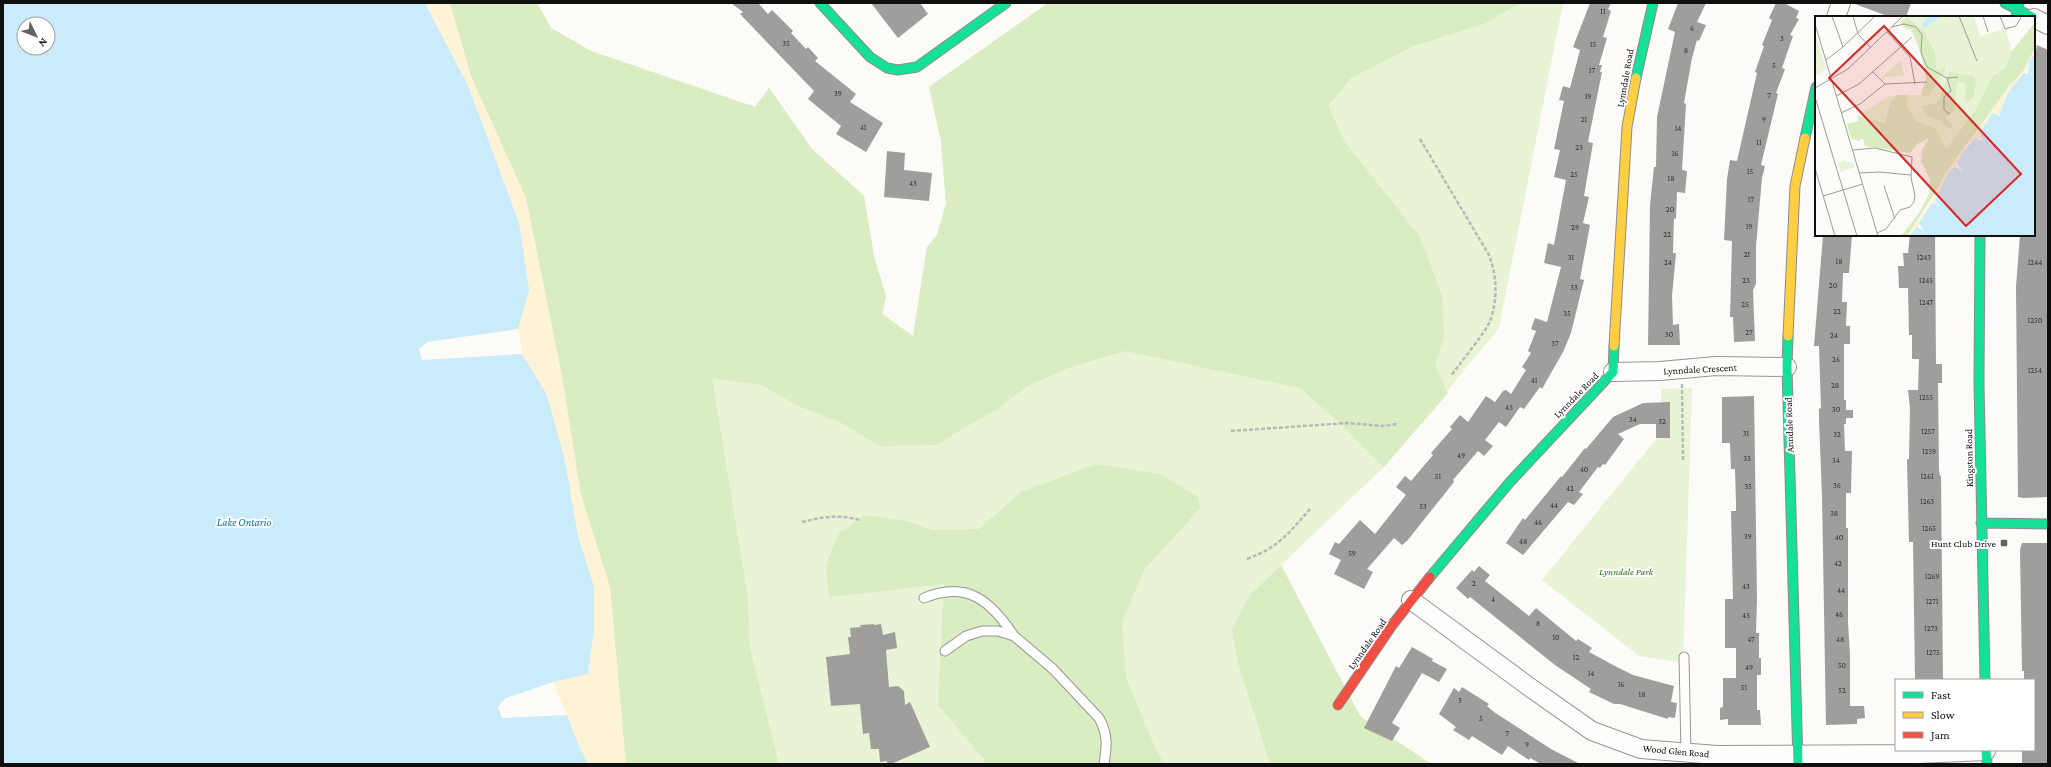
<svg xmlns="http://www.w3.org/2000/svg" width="2051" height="767" font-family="'Crimson Pro',serif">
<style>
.green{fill:#e8f4d5}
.forest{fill:#d9ecc2}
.sand{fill:#fef3d7}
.water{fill:#caecfa;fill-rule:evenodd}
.building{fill:#a09e9c}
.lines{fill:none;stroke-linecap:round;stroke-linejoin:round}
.lane-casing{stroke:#969694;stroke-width:11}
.street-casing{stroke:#969694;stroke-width:20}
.fast-casing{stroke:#8d8c8b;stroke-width:11}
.slow-casing{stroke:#8d8c8b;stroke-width:11}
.jam-casing{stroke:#8d8c8b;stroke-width:11}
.path{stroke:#b9b9b8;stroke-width:2.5;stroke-dasharray:4 2;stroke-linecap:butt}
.lane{stroke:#fffefe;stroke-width:9}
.street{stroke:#fffefe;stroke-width:18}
.fast{stroke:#16e098;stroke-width:9}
.slow{stroke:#ffcf43;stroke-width:9}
.jam{stroke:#f24e42;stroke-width:9}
.poi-dot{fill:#636261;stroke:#fff;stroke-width:1.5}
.labels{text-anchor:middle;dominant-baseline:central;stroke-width:4;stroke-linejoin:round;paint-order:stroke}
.number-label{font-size:8px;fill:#343433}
.street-label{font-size:10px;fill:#101010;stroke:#fff}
.poi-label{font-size:10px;fill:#101010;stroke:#fff;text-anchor:end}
.park-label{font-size:10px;font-style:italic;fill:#306f1a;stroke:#fff}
.water-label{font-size:11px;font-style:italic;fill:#0e71ae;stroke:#fff}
.inset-road{fill:none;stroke:#9e9d9b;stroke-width:1}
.view{fill:#d62828;fill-opacity:0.15;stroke:#d62828;stroke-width:2}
.inset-edge{fill:none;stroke:#101010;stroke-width:2}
</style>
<rect width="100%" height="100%" fill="#fcfbf7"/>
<!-- green -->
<path class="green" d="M437,3H537L551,28L591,51L755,107L769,88L812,149L864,196L874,256L886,297L882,314L913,336L927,247L937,235L946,204L941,141L929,87L1048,3H1563L1499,328L1384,467L1281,565L1360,716L1431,764H617L594,587Z
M1692,388L1683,663L1639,656L1542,580L1661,433V389Z"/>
<!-- forest -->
<path class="forest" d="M450,3H537L551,28L591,51L755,107L769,88L812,149L864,196L874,256L886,297L882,314L913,336L927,247L937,235L946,204L941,141L929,87L1048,3H1520L1484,24L1413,46L1351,78L1328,106L1345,142L1420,237L1442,295L1444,338L1435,365L1448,393L1384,467L1340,423L1300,388L1125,351L1068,368L1028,386L998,408L936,445L879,446L840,422L796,405L762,385L712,378L747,592L750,649L779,764H626L610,587L581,495L471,76Z
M1096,464L1160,474L1198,497L1200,508L1144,570L1122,621L1126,678L1156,750L1165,764H985L984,759L938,705L944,584L829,597L826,565L838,534L864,515L907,521L933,530L979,529L1021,492Z
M1281,565L1360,716L1431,764H1270L1238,663L1232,630L1249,596Z"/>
<!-- sand -->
<path class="sand" d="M425,3H450L471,76L526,198L562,376L581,495L610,587L626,764H588C574,738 565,709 553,682L588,674L578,536L564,456L546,393L522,354L518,329L529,289L469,88Z"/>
<!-- water -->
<path class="water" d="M3,3H425L469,88L519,223L529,289L518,329L427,342L419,349L422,360L522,354L546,393L564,456L578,536L594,587V629L588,674L553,682L506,698L498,707L502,718L567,715L578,744L588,764H3ZM24,24H48V48H24Z"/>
<!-- building -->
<path class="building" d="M731,3H758L768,14L772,10L793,31L791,33L806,49L808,47L818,58L815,61L856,94L850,102L883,123L866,152L836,134L841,126L808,99L814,91L740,14L743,12Z
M871,3H920L928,14L898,38Z
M1590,3H1611L1608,9L1611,11L1603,37L1607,38L1599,65H1602L1600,72H1602L1588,142L1593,143L1584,196L1589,197L1583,223L1590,225L1580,279L1584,280L1571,333L1563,352L1542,389L1540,387L1524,409L1520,407L1506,427L1499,422L1485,440L1493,446L1484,456L1478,451L1453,480L1454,482L1407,541L1402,545L1394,538L1367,569L1373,572L1364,589L1334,574L1341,560L1329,554L1335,542L1339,544L1360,520L1375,534L1406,495L1396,487L1405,476L1411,481L1433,455L1431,453L1452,429L1450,427L1460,415L1468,422L1486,396L1495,402L1503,391L1506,390L1511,394L1526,370L1522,367L1531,353L1528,351L1536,331L1531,329L1535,318L1547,322L1561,267L1544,263L1548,243L1554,245L1566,180L1554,177L1560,150L1554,149L1564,101L1559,100L1563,86L1570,88L1580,50L1573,47Z
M1678,3H1706L1697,22L1706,25L1699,41L1697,40L1692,58L1684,103L1686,104L1682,170L1687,171L1685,193L1677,192L1676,219L1674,218L1673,253H1676L1672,296L1673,325L1679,324L1680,345H1648L1650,205L1654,167H1656L1657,117L1675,32L1668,29Z
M1776,3H1784L1799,11L1796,18L1799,19L1790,35L1793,36L1782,68L1785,69L1776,93L1778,94L1761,165L1765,166L1762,178L1756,246V284L1753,290L1755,341L1734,342L1733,317H1730L1732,241L1724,240L1727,179L1730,160L1737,161L1757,73L1755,72L1764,46L1762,45L1772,20L1769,18Z
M1856,3H1911L1906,17H1890L1855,4Z
M2037,45L2048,50V497L2023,498L2018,497L2016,287L2020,235H2034V61Z
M887,151L905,153L904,170L932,173L929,201L884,197Z
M1823,235H1852L1849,273H1843L1842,302H1847L1846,326H1850V344H1844V400H1846V410H1853V418H1846V424H1844L1845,451H1852L1851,493H1846V528H1848V623L1850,655V706H1864L1865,718L1857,719V724L1826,725L1822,496L1819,420V408L1821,409L1819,346H1814Z
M1910,235H1935L1936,364H1942V383H1938L1939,470L1940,476H1941L1943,680H1915L1913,542H1909L1907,459H1909L1910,408L1908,390H1918L1919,359H1912V335H1909L1908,288H1899L1898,266H1904L1903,253H1908Z
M1754,396L1757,598L1756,633H1759V658H1761V675H1757V710H1760L1761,725H1728V719L1720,720V708L1723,707V678H1736V648H1725V599H1733L1731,511H1736V504L1735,469H1731L1730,443H1722V397Z
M1670,402V438H1656V424H1640L1618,434L1624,439L1605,465L1603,464L1600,468L1598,467L1579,492L1583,494L1574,505L1568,502L1523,555L1506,543L1523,518L1525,520L1561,476L1562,477L1585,448L1586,449L1613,417L1643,403Z
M2022,543H2048V764H2022V751L2034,750V680H2024V671H2022L2020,550Z
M1479,566L1490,575L1485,581L1529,616L1536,608L1576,641L1578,639L1592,648L1589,652L1615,666L1633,675L1674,686L1671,702L1677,703L1675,718L1668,717V719L1620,704H1614L1589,692L1591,689L1555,665L1470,597L1468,599L1456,588L1472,570L1474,572Z
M874,624V625L881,624L883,635L895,632L897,648L886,650L889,687L898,686L904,691L905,705L910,702L930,747L891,764H887V761L880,762L879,749H871L869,733L863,734L860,704L831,706L826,657L850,654L848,637H851L850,628L861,627L860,625Z
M1412,647L1433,659L1432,661L1447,669L1439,682L1422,673L1392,723L1400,728L1392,741L1364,728L1396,666L1399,668Z
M1462,687L1489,704L1487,706L1494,712L1551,749L1580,764H1541L1530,758L1529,760L1508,746L1502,755L1472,736L1469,740L1453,730L1456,727L1439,714L1454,688L1459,692Z"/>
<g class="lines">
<!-- lane casing -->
<g class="lane-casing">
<path id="lane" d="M924,598C967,580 991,601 1014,636
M945,651L966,636L982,631H998L1014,636L1053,669L1099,718C1108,734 1107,746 1104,764
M1684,657L1686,753"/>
</g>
<!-- street casing -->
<g class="street-casing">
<path id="street" d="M1836,17L1841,3
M2034,18L2048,25
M1613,372L1660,371L1716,366L1787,367
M1411,600L1528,686L1592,731L1641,749L1717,755L1917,754L1986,751"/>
</g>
<!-- fast casing -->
<g class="fast-casing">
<path id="fast" d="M820,3L870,57L887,68L898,70L917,67L1006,3
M2005,3L2032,17
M2016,17L2019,3
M1636,78L1653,3
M1805,138L1816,87
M1980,235L1979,383L1985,680
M1788,336L1787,367L1798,764
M1981,523L2048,524
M1430,577L1510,482L1613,372L1614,346
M1986,750L1987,764"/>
</g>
<!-- slow casing -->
<g class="slow-casing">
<path id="slow" d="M1788,336L1795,186L1805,138
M1614,346L1627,127L1636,78"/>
</g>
<!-- jam casing -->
<g class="jam-casing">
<path id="jam" d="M1338,705L1393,624L1430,577"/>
</g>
<!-- path -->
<path class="path" d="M1420,139L1489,255C1497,276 1498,299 1490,321C1485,333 1460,363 1451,376
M1682,384L1683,462
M1231,431L1347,423L1383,426L1397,424
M802,522C820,517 841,514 859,520
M1247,559C1279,547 1288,534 1310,509"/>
<!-- lane -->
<use href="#lane" class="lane"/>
<!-- street -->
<use href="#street" class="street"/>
<!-- fast -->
<use href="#fast" class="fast"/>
<!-- slow -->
<use href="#slow" class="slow"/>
<!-- jam -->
<use href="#jam" class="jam"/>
</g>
<!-- markers -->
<rect class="poi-dot" x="2000" y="539" width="8" height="8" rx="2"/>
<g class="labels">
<!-- number labels -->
<g class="number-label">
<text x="1603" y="11">11</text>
<text x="1692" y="28">6</text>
<text x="1782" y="38">3</text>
<text x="786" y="43">35</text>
<text x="1593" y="44">15</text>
<text x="1686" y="50">8</text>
<text x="1774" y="65">5</text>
<text x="1592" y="70">17</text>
<text x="838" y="93">39</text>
<text x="1769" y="95">7</text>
<text x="1588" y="96">19</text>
<text x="1584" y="119">21</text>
<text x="1764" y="119">9</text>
<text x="863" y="127">41</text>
<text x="1678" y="128">14</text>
<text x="1759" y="142">11</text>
<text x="1579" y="147">23</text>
<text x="1675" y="153">16</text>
<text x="1750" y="171">15</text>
<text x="1574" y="174">25</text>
<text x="1671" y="178">18</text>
<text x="913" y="183">43</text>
<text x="1751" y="199">17</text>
<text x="1670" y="209">20</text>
<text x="1749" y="226">19</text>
<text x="1575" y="227">29</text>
<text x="1667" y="234">22</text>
<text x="1747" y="254">21</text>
<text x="1571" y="257">31</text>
<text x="1924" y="257">1243</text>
<text x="1839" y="261">18</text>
<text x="1668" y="262">24</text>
<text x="2035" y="262">1244</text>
<text x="1746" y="280">23</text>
<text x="1926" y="280">1245</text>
<text x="1833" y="285">20</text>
<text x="1574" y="287">33</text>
<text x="1926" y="302">1247</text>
<text x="1745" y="304">25</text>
<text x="1837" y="311">22</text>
<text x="1567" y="313">35</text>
<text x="2035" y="320">1250</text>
<text x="1749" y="332">27</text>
<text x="1669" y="334">30</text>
<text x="1834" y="335">24</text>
<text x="1555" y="343">37</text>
<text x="1836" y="359">26</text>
<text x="2035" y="370">1254</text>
<text x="1534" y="380">41</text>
<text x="1835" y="385">28</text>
<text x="1926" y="397">1255</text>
<text x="1509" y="407">45</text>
<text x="1836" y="409">30</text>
<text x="1633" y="419">34</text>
<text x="1662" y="421">32</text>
<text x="1928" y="431">1257</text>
<text x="1746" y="433">31</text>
<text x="1837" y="434">32</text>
<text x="1929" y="451">1259</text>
<text x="1461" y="455">49</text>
<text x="1747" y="458">33</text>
<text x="1836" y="460">34</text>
<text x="1584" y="469">40</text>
<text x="1438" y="476">51</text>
<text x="1927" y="476">1261</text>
<text x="1837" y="485">36</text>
<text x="1748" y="486">35</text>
<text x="1570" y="488">42</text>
<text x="1927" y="501">1263</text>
<text x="1554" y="505">44</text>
<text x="1423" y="506">53</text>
<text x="1834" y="513">38</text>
<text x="1538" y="522">46</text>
<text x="1929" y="528">1265</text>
<text x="1748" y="536">39</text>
<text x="1839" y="537">40</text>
<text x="1523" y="541">48</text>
<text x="1352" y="553">59</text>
<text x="1838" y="563">42</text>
<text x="1932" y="576">1269</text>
<text x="1474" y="583">2</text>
<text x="1746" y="586">43</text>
<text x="1841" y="590">44</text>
<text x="1493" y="599">4</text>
<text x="1932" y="601">1271</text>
<text x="1839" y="614">46</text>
<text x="1746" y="615">45</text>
<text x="1538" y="623">8</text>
<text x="1931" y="628">1273</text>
<text x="1556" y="637">10</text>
<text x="1751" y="639">47</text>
<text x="1840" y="639">48</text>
<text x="1933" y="652">1275</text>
<text x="1576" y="657">12</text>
<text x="1842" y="665">50</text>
<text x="1749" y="667">49</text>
<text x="1591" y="673">14</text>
<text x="1621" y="684">16</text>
<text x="1744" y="687">51</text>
<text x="1842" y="690">52</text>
<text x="1642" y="694">18</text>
<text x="1460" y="700">3</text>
<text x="1481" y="718">5</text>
<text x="1507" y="733">7</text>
<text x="1527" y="744">9</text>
</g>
<!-- street labels -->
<g class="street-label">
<text transform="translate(1625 78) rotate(-80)">Lynndale Road</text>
<text transform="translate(1700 369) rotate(-3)">Lynndale Crescent</text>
<text transform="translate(1576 395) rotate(-46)">Lynndale Road</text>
<text transform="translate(1789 425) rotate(-92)">Anndale Road</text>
<text transform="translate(1969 458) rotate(-91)">Kingston Road</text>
<text transform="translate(1367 644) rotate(-55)">Lynndale Road</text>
<text transform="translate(1676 751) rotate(5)">Wood Glen Road</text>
</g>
<!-- poi labels -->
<g class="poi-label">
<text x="1996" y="543">Hunt Club Drive</text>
</g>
<!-- park labels -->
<g class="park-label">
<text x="1626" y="571">Lynndale Park</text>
</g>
<!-- water labels -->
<g class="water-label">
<text x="244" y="522">Lake Ontario</text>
</g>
</g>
<!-- overview -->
<g transform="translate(1815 16)">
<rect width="220" height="220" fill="#fcfbf7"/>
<path d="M92,0H159L165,20L186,14L187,11L189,14L193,13L191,15L197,35L195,43L200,66L114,176L115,164L108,148H106L107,134L115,125L114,122L102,128L95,137L50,130L48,122L43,125L36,122L32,108L44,105L42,100L74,80L106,79L111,64L109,50L99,18L85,7ZM0,16L11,53L0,60ZM86,44L89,60L71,61L68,64L66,62ZM31,144L32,147L37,146L40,151L25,156L23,146Z" fill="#e8f4d5"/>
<path d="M92,1L109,16L120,36L121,52L124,55L128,53L131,46L130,54L114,79L110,80L106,79L111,63L106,37L96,13H91L85,7ZM220,6V32L209,54L200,66L195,67L168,109L153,126L92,220H86L104,197L114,178L115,164L108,148H106L107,134L114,122L102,128L95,137L50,130L48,122L43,125L36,122L32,108L44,105L42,100L70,107L76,86L82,79H92V90L101,105L120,112L131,133L161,94L177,61L191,52L197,35ZM134,56L158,60L161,65L158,82L151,86L150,66H142L139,95L130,102L139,110L133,113L124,104L111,100L107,90L121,87L125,83Z" fill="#d9ecc2"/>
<path d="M220,32V39L214,45L211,56L191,81L184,98L178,97L163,124L160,122L154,127L142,148L137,152L120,186L123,191L113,193L104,210L92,220L118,183L130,158L192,73L209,54Z" fill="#fef3d7"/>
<path d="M114,0L125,1L109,13L106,9ZM219,39L220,220H94L102,211L109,215L104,207L115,190L118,187L125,191L120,186L132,157L140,150L148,156L142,148L146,138L160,122L169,126L165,121L170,108L178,97L186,101L184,98L194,75L209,57L213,58L214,45Z" fill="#caecfa"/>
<path class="inset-road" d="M17,0L28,31M38,0L43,18L56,32M144,0L162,45M168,0L173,16M185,0L190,13L201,10L207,0M0,8L63,220M77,11L89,8L101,11L107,19L106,36L112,51L132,62L143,61M72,16L95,41L100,68M11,44L28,31L60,0M58,56L70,68M132,62L136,75L129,81V94L135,98M0,72L33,53L88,0M21,80L44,68L97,21M0,81L42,220M26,97L45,88L70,68L112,66M38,134L60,132L97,141L96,162L100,179L99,186L95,191L85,194L71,213L62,217M0,152L20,220M44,157L64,156L96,159M69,170L80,203M8,180L48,168"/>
<path class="view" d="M69,10L206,158L151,210L14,62Z"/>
<rect width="220" height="220" class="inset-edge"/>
</g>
<!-- border -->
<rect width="2051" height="767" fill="none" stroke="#101010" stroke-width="8"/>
<!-- legend -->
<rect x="1895" y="679" width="140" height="72" fill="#ffffff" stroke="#9f9f9f"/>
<rect x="1903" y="692" width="20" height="6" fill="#16e098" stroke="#9f9f9f"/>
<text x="1931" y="699" font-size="12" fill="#101010">Fast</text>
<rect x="1903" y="712" width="20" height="6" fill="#ffcf43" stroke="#9f9f9f"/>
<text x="1931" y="719" font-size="12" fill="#101010">Slow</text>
<rect x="1903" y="732" width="20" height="6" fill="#f24e42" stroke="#9f9f9f"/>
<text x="1931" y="739" font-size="12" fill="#101010">Jam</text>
<!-- north arrow -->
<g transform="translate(36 36) rotate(133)"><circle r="19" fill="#ffffff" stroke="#9f9f9f"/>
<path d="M0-3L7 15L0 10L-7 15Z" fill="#636261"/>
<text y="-6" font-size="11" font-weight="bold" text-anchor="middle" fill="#101010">N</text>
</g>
</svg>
